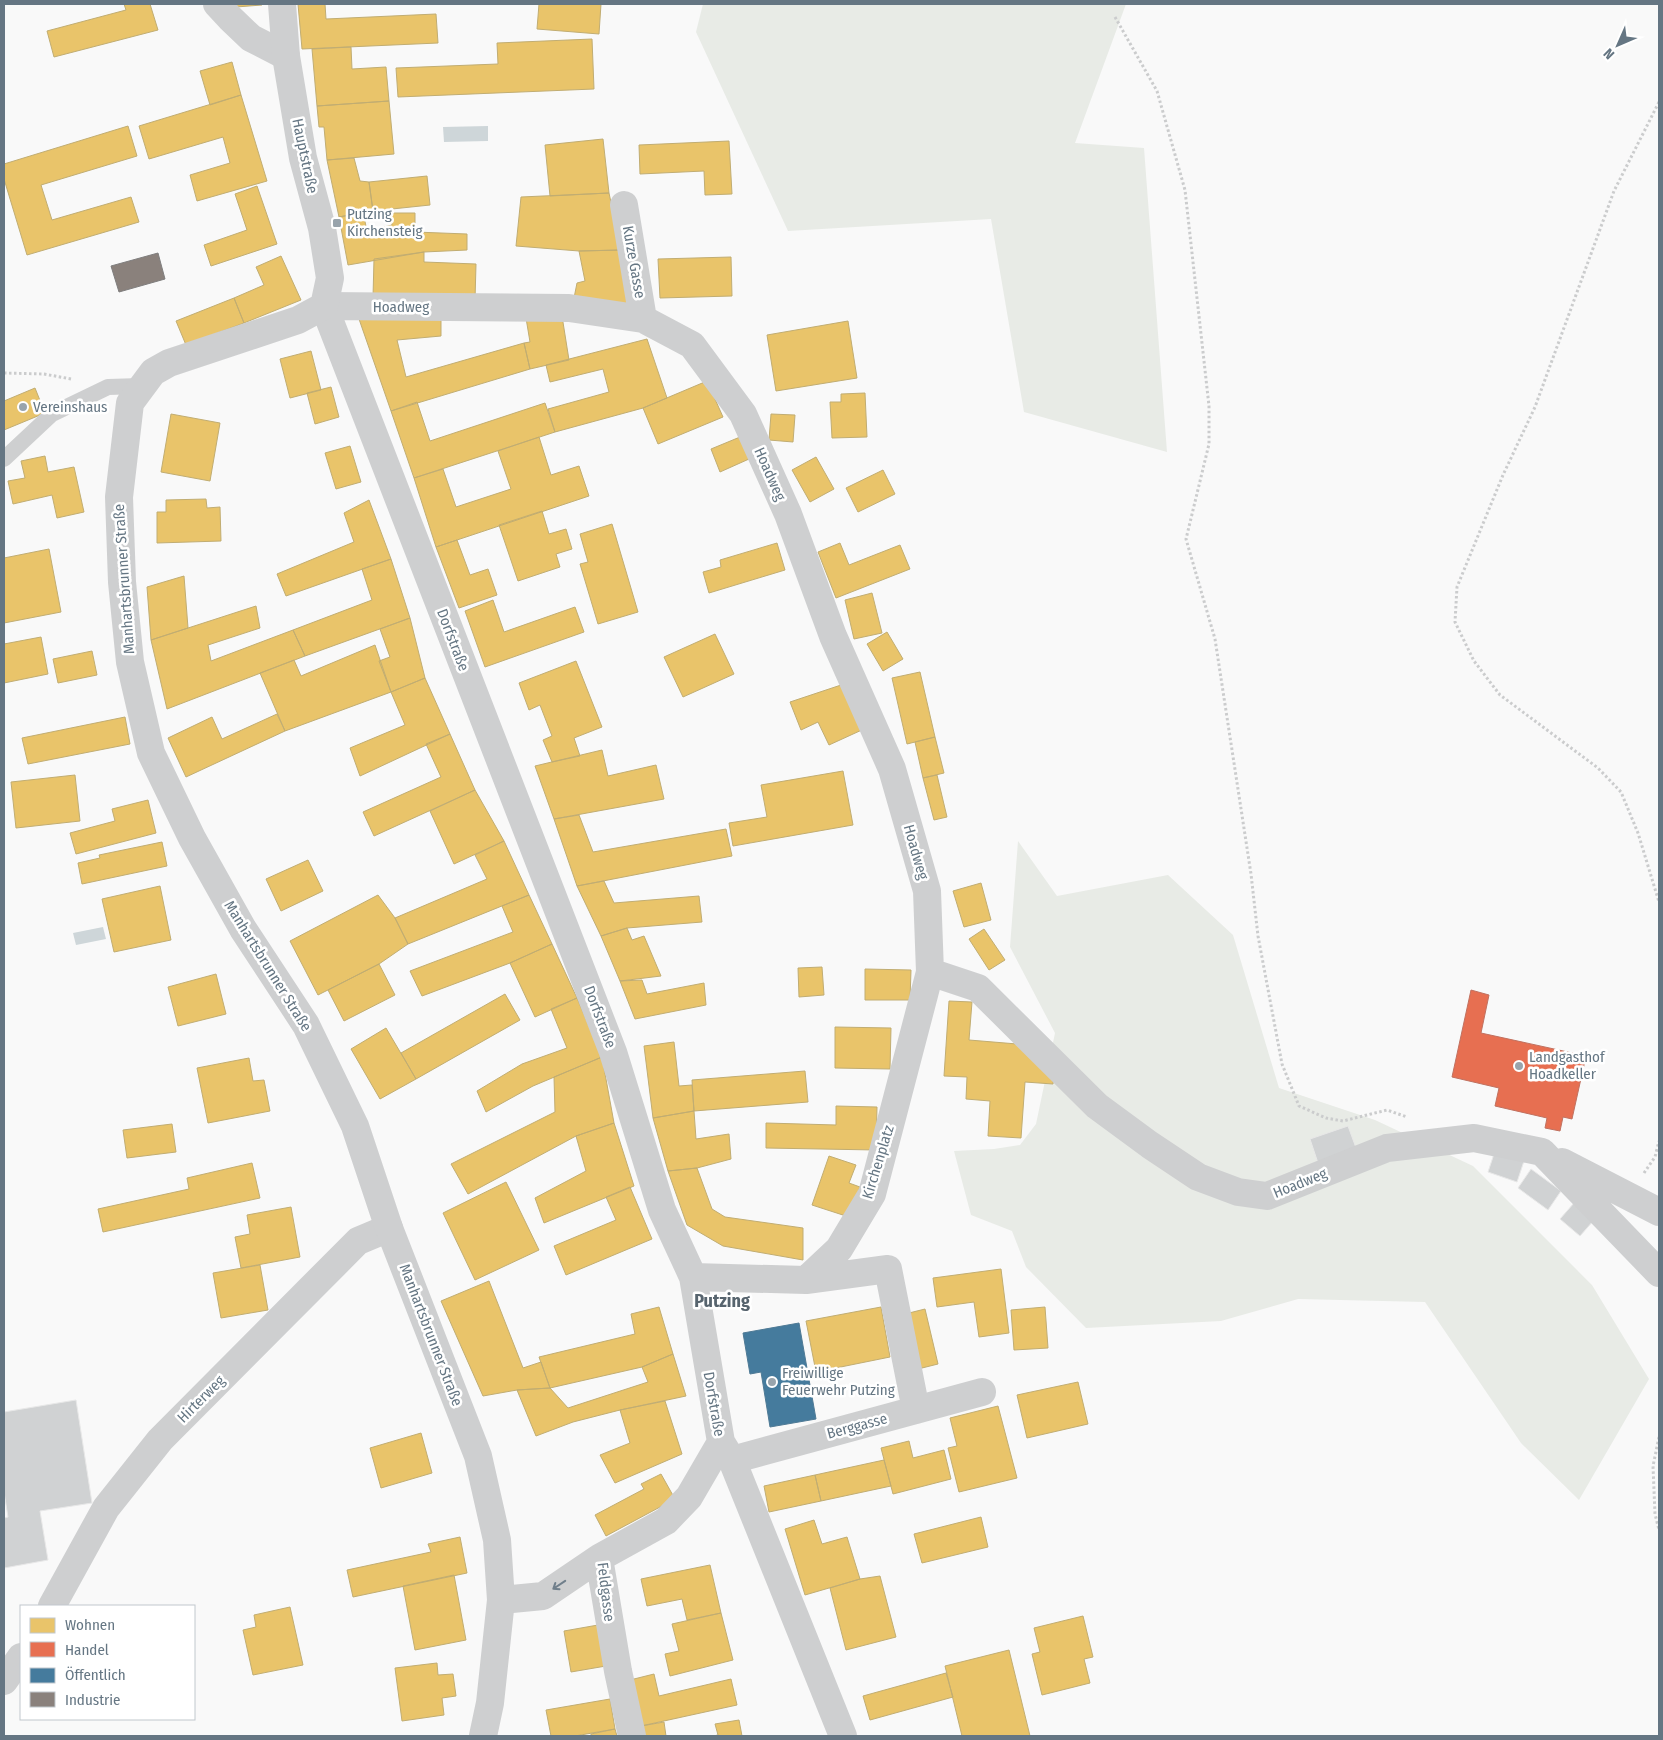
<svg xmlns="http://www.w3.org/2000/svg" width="1663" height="1740" font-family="'Fira Sans Condensed',sans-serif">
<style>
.green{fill:#e8ebe6}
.water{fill:#ced6d9}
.homes{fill:#e9c46a;stroke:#c1ad72}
.shops{fill:#e76f51;stroke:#c07160}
.public{fill:#457b9d;stroke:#4f7a95}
.industry{fill:#8a817c;stroke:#7f7e7e}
.building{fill:#d0d2d3;stroke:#e8e8e8}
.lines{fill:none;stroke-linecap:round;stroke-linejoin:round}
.path{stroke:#cbcccd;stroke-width:3;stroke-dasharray:2.5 2.5;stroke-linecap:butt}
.service{stroke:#cecfd0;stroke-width:16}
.minor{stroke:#cecfd0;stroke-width:28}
.tertiary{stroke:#cecfd0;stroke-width:28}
.oneway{stroke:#707f8b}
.poi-dot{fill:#99a4ac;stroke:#fff;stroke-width:2}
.labels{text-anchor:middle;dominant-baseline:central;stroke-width:5;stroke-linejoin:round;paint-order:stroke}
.street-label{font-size:15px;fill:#657683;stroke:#fff}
.poi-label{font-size:15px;fill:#657683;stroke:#fff;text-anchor:start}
.quarter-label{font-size:18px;font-weight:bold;fill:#57646e;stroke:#fff}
</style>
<rect width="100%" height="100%" fill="#f9f9f9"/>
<!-- green -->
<path class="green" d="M703,4H1126L1075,143L1144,148L1167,452L1024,412L991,219L788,231L696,32Z
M1018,841L1057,896L1168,875L1233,935L1279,1088L1375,1120L1473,1166L1592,1285L1649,1379L1579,1500L1521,1443L1425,1302L1298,1299L1221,1321L1086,1328L1026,1267L1012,1231L971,1215L954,1151L994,1149L1020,1145L1036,1124L1055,1033L1010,947Z"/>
<!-- water -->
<path class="water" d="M488,126V141L444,142L443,127Z
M103,927L106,939L76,945L73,933Z"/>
<!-- homes -->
<path class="homes" d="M124,4H150L158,30L54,57L47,31L126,10Z
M236,4H262V5L236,7Z
M298,4H325L326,19L436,14L438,43L302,49Z
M539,4H601L599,34L537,29Z
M592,39L594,89L398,97L396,68L498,64L497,43Z
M351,47L352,69L386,67L389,101L317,106L312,49Z
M232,62L241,95L210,105L200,71Z
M241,95L267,181L197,201L190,175L230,163L223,137L149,159L139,126Z
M389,101L394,154L327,160L324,127H319L317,106Z
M128,126L137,156L41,185L52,220L131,197L139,222L27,255L4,179V164Z
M603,139L609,193L550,196L545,145Z
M729,141L732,194L705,195L704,171L640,174L639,145Z
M354,158L360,181L369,182L373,211L339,217L327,160Z
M427,176L430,205L373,211L369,182Z
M257,186L277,244L211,266L204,245L247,230L235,194Z
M609,193L621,250L579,251L516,246L521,197Z
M363,212L367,231L392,225L391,213H415V232L467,234V250L424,252L348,265L339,217Z
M621,250L632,311L573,303L577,283L585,281L579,251Z
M424,252V262L476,264L475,300L373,297L374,259Z
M281,256L301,300L244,323L234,298L264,285L256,267Z
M731,257L732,296L660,298L658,259Z
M234,298L244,323L186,345L176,321Z
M525,312L562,316L569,360L530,369L524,343L530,342Z
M441,316V336L397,340L406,377L524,343L530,369L391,411L359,319Z
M848,321L857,378L776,391L767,335Z
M647,339L667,398L643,408L555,432L548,409L609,392L603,369L550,382L546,365Z
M311,351L321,390L290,398L280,359Z
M707,381L723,417L658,444L643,408Z
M331,387L339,417L315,424L307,393Z
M35,388L45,413L4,430V401Z
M865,393L867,437L832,438L830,402H841V394Z
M417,402L430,441L545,403L555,432L414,478L391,411Z
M171,414L220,423L210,481L161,472Z
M771,414L795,415L793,442L769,440Z
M539,437L551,475L579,466L589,496L436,547L414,478L443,469L456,507L511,489L498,451Z
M740,437L749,459L720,472L711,449Z
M350,446L361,482L336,489L325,453Z
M45,456L48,472L74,467L84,512L57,518L52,495L13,504L8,481L25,478L21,461Z
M816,457L834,489L810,502L792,470Z
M883,470L895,494L858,512L846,488Z
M206,499L207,508L220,507L221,541L157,543V512H166V500Z
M369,500L391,559L286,596L277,574L354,542L344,513Z
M542,511L549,534L566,529L572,549L556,554L560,567L518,581L499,525Z
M612,524L638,612L598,624L580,564L588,562L580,534Z
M457,540L470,575L488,569L497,595L459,608L436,547Z
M777,543L785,570L709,593L703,572L721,567L720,560Z
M840,543L849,565L900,545L910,569L836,598L818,552Z
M49,549L61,612L4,623V558Z
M391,559L410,618L305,656L293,630L372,600L362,569Z
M184,576L188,628L151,640L147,587Z
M872,593L882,633L854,639L845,600Z
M493,600L504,632L575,607L584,632L485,667L465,611Z
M256,606L260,628L208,645L211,661L293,630L305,656L167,709L151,640Z
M410,618L425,678L391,692L379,661L390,657L380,629Z
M887,632L903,659L883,671L867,644Z
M715,634L734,674L683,697L664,657Z
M41,637L48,674L4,683V644Z
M375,645L391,692L285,731L260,673L294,660L301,676Z
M92,651L97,675L58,683L53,659Z
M576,661L602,727L574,738L580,756L552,762L543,740L552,736L540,705L529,710L519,683Z
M920,672L935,737L907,744L892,678Z
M425,678L450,734L360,776L350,748L405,725L391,692Z
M844,684L864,729L829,745L818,722L801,730L790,702Z
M277,714L285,731L186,777L168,738L212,717L222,739Z
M125,717L130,744L28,764L22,738Z
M450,734L475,790L374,836L363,812L441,777L426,744Z
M935,737L944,773L923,778L915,742Z
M602,750L608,776L656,765L664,799L554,819L535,766Z
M843,771L853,825L733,846L729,823L767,817L761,785Z
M75,775L80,821L16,828L11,782Z
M937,775L947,817L934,820L923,778Z
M475,790L504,841L454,864L430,811Z
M148,800L156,833L76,854L70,833L115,821L112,809Z
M579,815L593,852L726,829L732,856L577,886L554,819Z
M504,841L529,895L408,944L395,918L487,879L475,855Z
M162,842L167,866L82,884L78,863L100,858L99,855Z
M308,860L323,891L281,911L266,879Z
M604,881L614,903L699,896L702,922L627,928L601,936L577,886Z
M981,883L991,920L964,927L953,891Z
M160,886L171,940L114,952L102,899Z
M378,895L395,918L408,944L379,964L318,995L290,941Z
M529,895L552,944L510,963L422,996L410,971L513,932L502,906Z
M627,928L632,940L644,936L661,976L620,981L601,936Z
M984,929L1005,960L989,970L969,939Z
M552,944L577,998L535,1017L510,963Z
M379,964L395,995L344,1021L328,990Z
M822,967L824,995L799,997L798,968Z
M865,969L911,970L910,1000H865Z
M216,974L226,1014L178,1026L168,987Z
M642,980L647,994L704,983L706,1005L635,1019L620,981Z
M505,994L520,1020L416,1079L401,1053Z
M577,998L602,1057L533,1086L486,1112L477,1091L522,1064L567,1048L551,1009Z
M949,1001L972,1002L969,1040L1029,1045L1054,1072L1053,1084L1025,1082L1021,1138L988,1136L990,1101L966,1099L967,1077L944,1076Z
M835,1027L891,1028L890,1069L835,1068Z
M386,1028L416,1079L380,1099L351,1049Z
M674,1042L679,1086L692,1085L694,1111L653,1118L644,1046Z
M602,1057L614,1123L576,1136L468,1194L451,1164L555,1112L554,1077Z
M249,1058L253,1081L264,1080L270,1111L208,1123L197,1068Z
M805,1071L808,1102L694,1111L692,1080Z
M836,1106L877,1107L876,1150L766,1148V1123L836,1125Z
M694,1111L696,1139L729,1134L731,1159L697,1168L668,1171L653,1118Z
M614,1123L634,1186L544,1223L535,1198L586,1171L576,1136Z
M172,1124L176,1152L127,1158L123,1130Z
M829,1156L856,1165L849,1183L860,1187L849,1217L812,1205Z
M252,1163L260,1198L103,1232L98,1209L189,1189L187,1178Z
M697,1168L712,1209L725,1217L803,1228V1260L723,1246L687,1225L668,1171Z
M506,1182L539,1250L475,1280L443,1213Z
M630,1187L652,1239L566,1275L554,1246L616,1220L606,1197Z
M291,1207L300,1257L241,1268L235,1237L250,1234L247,1215Z
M260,1265L268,1310L221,1318L213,1273Z
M1001,1269L1009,1333L979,1337L974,1302L937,1307L933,1278Z
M489,1281L523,1368L541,1362L550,1388L517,1390L483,1396L441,1301Z
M659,1307L673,1354L642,1367L550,1388L539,1357L635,1334L631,1314Z
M881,1307L890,1357L816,1372L806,1321Z
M1045,1307L1048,1348L1014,1350L1011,1310Z
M925,1309L938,1364L914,1370L901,1315Z
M673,1354L686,1396L620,1410L573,1422L536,1436L517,1390L550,1388L568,1408L648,1382L642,1367Z
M1078,1382L1088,1424L1027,1438L1017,1395Z
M665,1401L682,1454L615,1483L600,1455L630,1443L620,1410Z
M998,1406L1017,1478L959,1492L948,1448L957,1446L950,1418Z
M421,1433L432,1473L381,1488L370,1448Z
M909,1441L913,1458L944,1450L951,1479L893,1494L881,1448Z
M884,1460L891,1486L821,1501L815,1475Z
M661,1474L675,1499L606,1536L595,1515L644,1489L641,1484Z
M815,1475L821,1501L769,1512L764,1486Z
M981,1517L988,1547L922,1563L914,1534Z
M814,1520L822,1544L847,1537L860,1579L805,1595L785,1529Z
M460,1537L467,1573L353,1597L347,1570L431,1552L428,1544Z
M710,1565L721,1613L687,1620L682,1599L647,1606L641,1579Z
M454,1575L466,1640L415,1650L403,1586Z
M880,1576L896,1637L846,1650L830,1588L860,1579Z
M290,1607L303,1665L253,1675L243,1630L256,1627L254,1615Z
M721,1613L733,1660L670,1676L665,1654L679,1651L672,1624Z
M1083,1616L1093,1657L1084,1659L1090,1683L1042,1695L1032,1654L1040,1652L1034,1628Z
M598,1625L606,1666L571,1672L564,1631Z
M1009,1650L1030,1736H962L945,1666Z
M437,1663L438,1675L453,1674L456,1696L442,1698L444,1715L402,1721L395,1668Z
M946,1673L953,1697L870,1720L863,1696Z
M654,1674L659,1696L731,1679L737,1705L641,1726L630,1680Z
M610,1699L615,1729L575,1736H551L546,1710Z
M739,1720L742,1736H713L718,1735L715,1724Z
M664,1722L666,1736H643L641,1726Z
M615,1729L617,1736H591V1734Z"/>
<!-- shops -->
<path class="shops" d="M1471,990L1489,995L1481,1033L1586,1056L1572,1119L1563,1117L1560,1131L1545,1128L1547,1118L1495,1106L1499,1088L1452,1077Z"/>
<!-- public -->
<path class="public" d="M799,1323L816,1419L770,1427L761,1372L750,1374L743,1333Z"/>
<!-- industry -->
<path class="industry" d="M158,253L165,279L119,292L111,266Z"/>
<!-- building -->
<path class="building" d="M1348,1126L1359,1156L1320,1169L1310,1139Z
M1495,1151L1524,1161L1517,1182L1488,1172Z
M1531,1169L1561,1191L1548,1210L1518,1188Z
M1574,1203L1594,1220L1580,1236L1560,1219Z
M76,1400L92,1503L40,1511L48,1560L4,1568V1518L8,1517L4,1492V1412Z"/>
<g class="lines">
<!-- path -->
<path class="path" d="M1115,17L1157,91L1185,190L1209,406V444L1186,539L1215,639L1251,874L1258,936L1282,1064L1299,1106L1326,1118L1343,1121L1387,1110L1407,1117
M1659,102L1614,191L1535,407L1503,475L1457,587L1455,622L1474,661L1500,695L1598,768L1621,792L1638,833L1659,902
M4,373L44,374L71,379
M1644,1173L1655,1157L1659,1141
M1659,1437L1653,1466L1655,1514L1659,1530"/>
<!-- service -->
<path class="service" d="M4,459L52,414L108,387L141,386"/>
<!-- minor -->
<path class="minor" d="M217,4L230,18L251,38L286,56
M624,205L643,319
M1562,1162L1659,1212
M693,1277L806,1280L839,1249L872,1194L930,972L978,988L1097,1106L1150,1145L1198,1177L1238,1192L1267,1196L1387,1148L1474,1138L1542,1152L1659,1273
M806,1280L888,1269L916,1410
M732,1460L982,1392
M501,1600L543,1596L599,1558
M52,1606L106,1508L160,1440L358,1241L389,1228
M4,1681L21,1657
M632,1736L618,1671L599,1558L666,1521L689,1497L721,1442
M843,1736L732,1460L721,1442L693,1277L662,1210L613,1052L324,306L569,308L643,319L692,345L743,414L788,514L833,636L892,769L927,891L930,972"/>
<!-- tertiary -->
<path class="tertiary" d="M282,4L286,56L303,158L322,228L330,278L324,306L298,320L169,363L153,372L130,403L119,497L122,582L130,662L151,753L192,838L243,929L306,1025L355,1126L389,1228L478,1456L497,1540L501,1600L490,1703L483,1736"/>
</g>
<!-- one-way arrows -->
<defs><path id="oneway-shaft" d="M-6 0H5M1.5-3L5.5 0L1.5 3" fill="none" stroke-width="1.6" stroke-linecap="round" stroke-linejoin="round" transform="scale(1.25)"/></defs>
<use class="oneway" href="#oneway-shaft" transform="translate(559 1585) rotate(146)"/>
<!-- markers -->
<g class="poi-dot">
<rect x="332" y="218" width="10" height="10" rx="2.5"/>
<circle cx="23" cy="407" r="5"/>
<circle cx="1519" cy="1066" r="5"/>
<circle cx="772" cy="1382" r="5"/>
</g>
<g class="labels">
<!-- street labels -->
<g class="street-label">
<text transform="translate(305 156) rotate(78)">Hauptstraße</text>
<text transform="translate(634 262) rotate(80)">Kurze Gasse</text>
<text x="401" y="307">Hoadweg</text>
<text transform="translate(770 474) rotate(66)">Hoadweg</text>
<text transform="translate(124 579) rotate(-94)">Manhartsbrunner Straße</text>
<text transform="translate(453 640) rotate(69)">Dorfstraße</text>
<text transform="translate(916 852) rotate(74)">Hoadweg</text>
<text transform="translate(268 966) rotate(58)">Manhartsbrunner Straße</text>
<text transform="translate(600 1017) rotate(69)">Dorfstraße</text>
<text transform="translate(878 1162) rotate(-73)">Kirchenplatz</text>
<text transform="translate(1300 1183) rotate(-22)">Hoadweg</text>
<text transform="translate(431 1335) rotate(69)">Manhartsbrunner Straße</text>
<text transform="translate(201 1399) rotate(-45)">Hirterweg</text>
<text transform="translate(714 1404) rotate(80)">Dorfstraße</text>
<text transform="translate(857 1426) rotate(-15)">Berggasse</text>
<text transform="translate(606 1592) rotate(83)">Feldgasse</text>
</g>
<!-- poi labels -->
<g class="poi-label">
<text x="347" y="214">Putzing<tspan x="347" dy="17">Kirchensteig</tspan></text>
<text x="33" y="407">Vereinshaus</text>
<text x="1529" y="1057">Landgasthof<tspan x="1529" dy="17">Hoadkeller</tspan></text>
<text x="782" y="1373">Freiwillige<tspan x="782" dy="17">Feuerwehr Putzing</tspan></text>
</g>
<!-- quarter labels -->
<g class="quarter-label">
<text x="722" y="1301">Putzing</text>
</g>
</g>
<!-- border -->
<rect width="1663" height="1740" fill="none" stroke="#657683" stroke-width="10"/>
<!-- legend -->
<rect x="20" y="1605" width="175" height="115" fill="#ffffff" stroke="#c1c8cd"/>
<rect x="30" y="1618" width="25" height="15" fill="#e9c46a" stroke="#c1c8cd"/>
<text x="65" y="1630" font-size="15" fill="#657683">Wohnen</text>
<rect x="30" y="1642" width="25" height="15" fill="#e76f51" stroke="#c1c8cd"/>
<text x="65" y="1655" font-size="15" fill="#657683">Handel</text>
<rect x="30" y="1668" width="25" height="15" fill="#457b9d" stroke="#c1c8cd"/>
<text x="65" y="1680" font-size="15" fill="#657683">Öffentlich</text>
<rect x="30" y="1692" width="25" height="15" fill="#8a817c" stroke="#c1c8cd"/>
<text x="65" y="1705" font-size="15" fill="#657683">Industrie</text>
<!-- north arrow -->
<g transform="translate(1618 45) rotate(225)" stroke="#ffffff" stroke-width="4" paint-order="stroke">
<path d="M0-4L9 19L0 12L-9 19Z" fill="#657683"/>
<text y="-8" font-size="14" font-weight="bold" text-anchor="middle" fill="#657683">N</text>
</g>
</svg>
